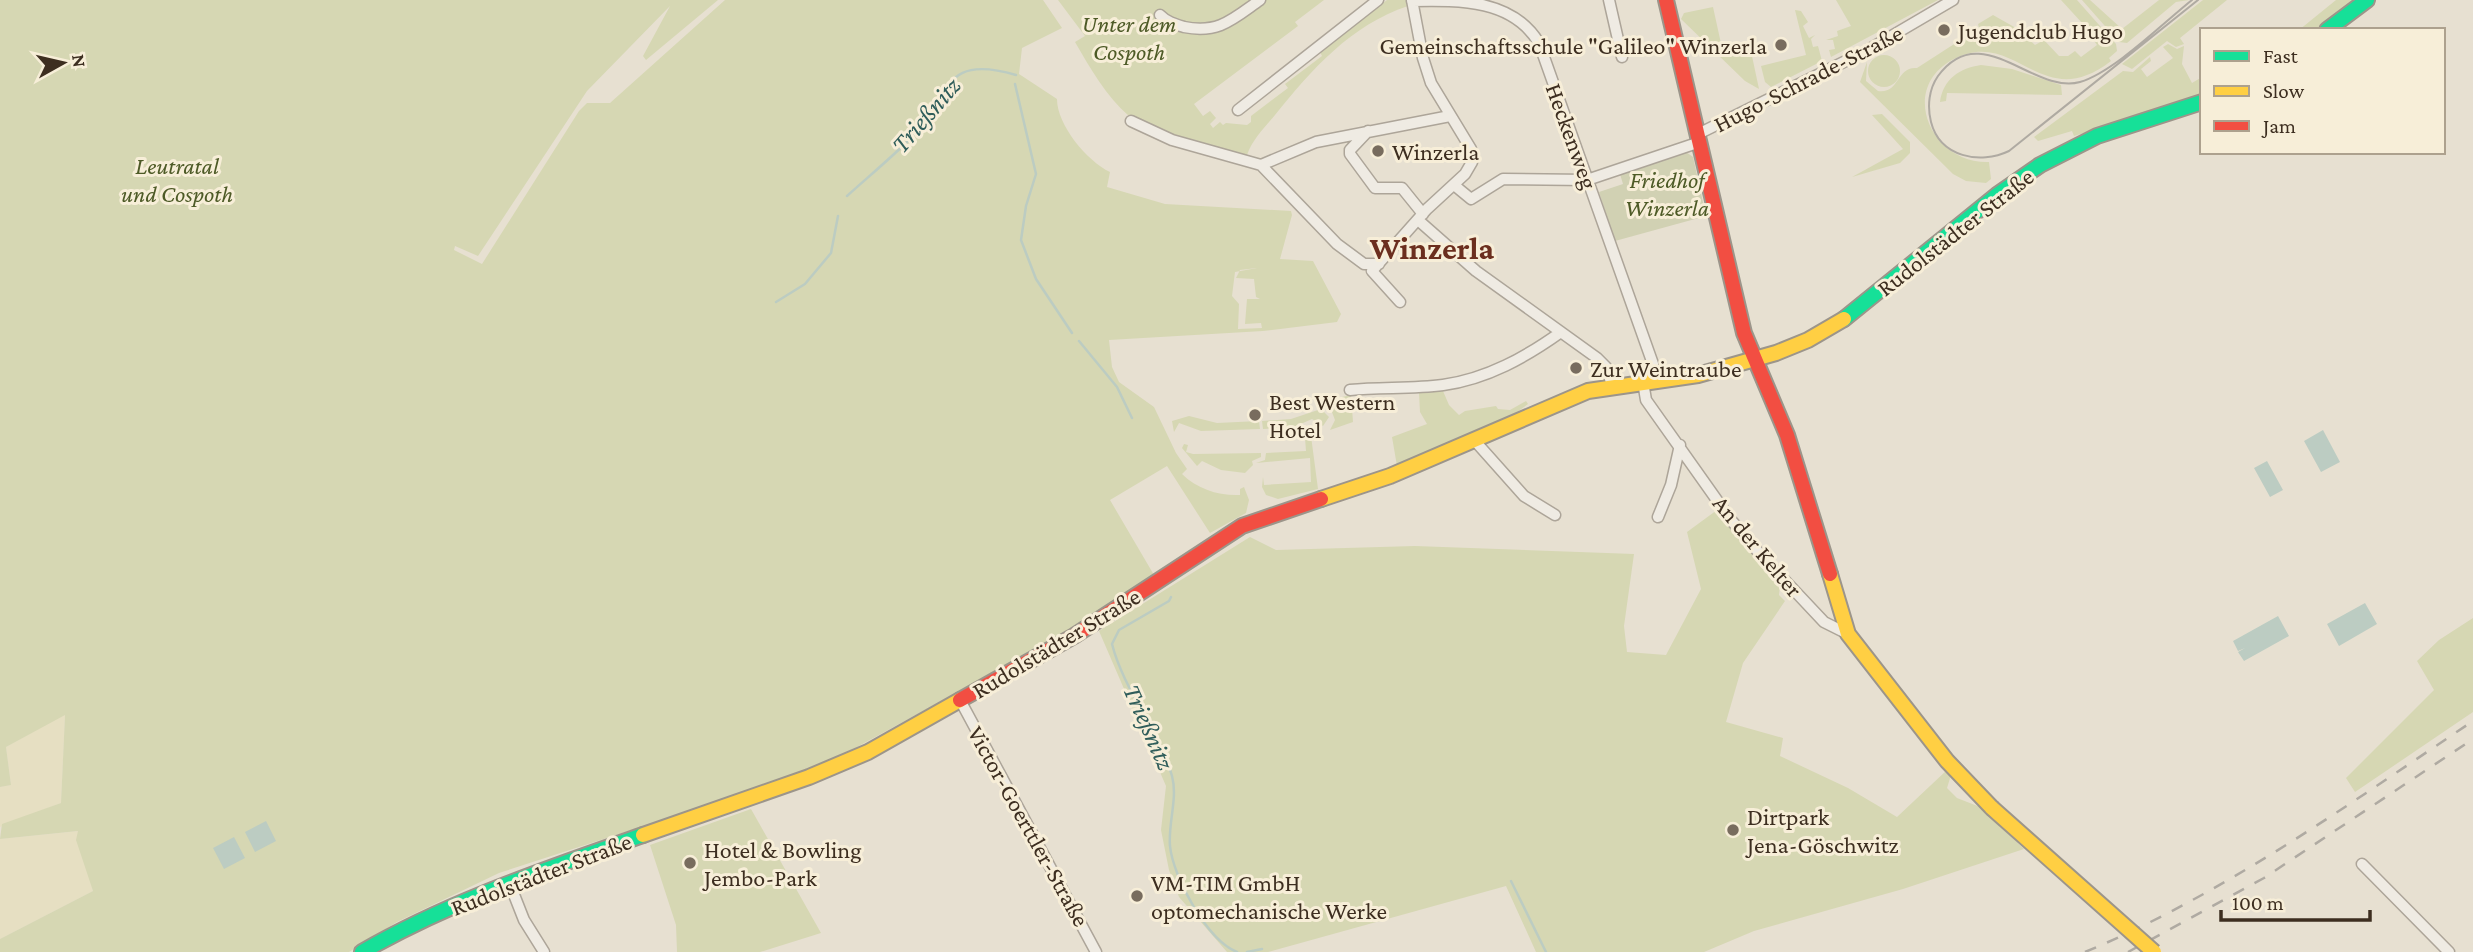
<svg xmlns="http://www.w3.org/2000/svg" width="2473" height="952" font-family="'Crimson Pro',serif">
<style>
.farmland{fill:#e6dfc2}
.green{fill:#d6d7b3;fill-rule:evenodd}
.cemetery{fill:#d1d1b3}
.water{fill:#bcccc2}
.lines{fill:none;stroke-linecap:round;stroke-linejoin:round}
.stream{stroke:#bcccc2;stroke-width:2.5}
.street-casing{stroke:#ada599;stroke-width:13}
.fast-casing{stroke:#9c958a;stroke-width:18}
.slow-casing{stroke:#9c958a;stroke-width:18}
.jam-casing{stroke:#9c958a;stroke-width:18}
.street{stroke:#efebe3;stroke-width:10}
.fast{stroke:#16e098;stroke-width:14}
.slow{stroke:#ffcf43;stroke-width:14}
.jam{stroke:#f24e42;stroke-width:14}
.tram{stroke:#afaaa2;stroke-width:2}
.rail{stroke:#afaaa2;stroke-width:2.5;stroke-dasharray:12 12;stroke-linecap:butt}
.slow-bridge-casing{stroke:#9c958a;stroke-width:18;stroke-linecap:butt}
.slow-bridge{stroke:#ffcf43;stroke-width:14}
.poi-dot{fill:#786c5e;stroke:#f7eed8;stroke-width:2.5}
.labels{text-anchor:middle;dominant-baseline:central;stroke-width:6;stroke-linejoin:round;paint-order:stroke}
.park-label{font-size:24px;font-style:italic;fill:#4d5a26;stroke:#f7eed8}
.poi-label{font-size:24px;fill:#3d2e20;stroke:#f7eed8;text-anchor:start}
.street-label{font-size:24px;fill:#3d2e20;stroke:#f7eed8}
.water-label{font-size:26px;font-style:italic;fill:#2f5d5a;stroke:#f7eed8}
.district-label{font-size:32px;font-weight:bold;fill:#6b2e1e;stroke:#f7eed8}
</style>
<rect width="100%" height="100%" fill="#e7e0d1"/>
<!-- farmland -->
<path class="farmland" d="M65,714L61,803L0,827V787L11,785L6,747Z
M79,831L93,891L0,939V839Z"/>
<!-- green -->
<path class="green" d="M0,0H718L646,60L643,56L670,6L587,91L478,256L455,246L454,250L482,264L579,111L587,103H610L725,0H1043L1062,28L1022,48L1019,74L1057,99C1057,125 1087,161 1110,172L1107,187L1165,204L1291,211L1292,215L1280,259L1313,261L1341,314L1337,322L1263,331L1109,340L1112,367L1119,382L1154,407L1176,453L1187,469L1182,474C1197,489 1219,496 1240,495V489L1244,487L1249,500L1246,513L1210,533L1167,466L1110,500L1154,575L1080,625L824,765L776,783L499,873L397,922L349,952H0V939L93,891L76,840L78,831L0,839L2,824L61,803L65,715L6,747L11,785L0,787ZM1257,268L1240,270L1236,278L1254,279L1256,297L1260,299H1247L1245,324L1261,323L1262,328L1238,329L1239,304L1232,296L1235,272Z
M1058,0H1255L1236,14L1194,31L1212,34L1265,0H1324L1295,22L1298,26L1194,104L1203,116L1210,111L1216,118L1210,124L1213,128L1220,122L1223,125L1226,123L1247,125L1251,122V116L1288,88L1285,84L1322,56L1320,52L1387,0H1408V6C1351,25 1312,69 1275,115C1265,127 1252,140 1247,155C1214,147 1156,138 1129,116C1106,96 1090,68 1075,42L1085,36Z
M1836,0H1938L1831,57L1829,50L1835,49L1833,40H1826L1838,36L1837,31L1851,26Z
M2061,0H2077L2116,44L2117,51L2109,58L2111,61C2040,116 2016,25 1952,60C1898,90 1932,164 1989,162L1991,179L1986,183L1966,181L1953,174L1860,82L1867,62L1866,81L1878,91C1900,94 1896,66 1917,68L1979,28L1978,24L1993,15L2016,28L2035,45L2044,40L2059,56H2068L2075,51L2081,57L2097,45L2092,38L2093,35Z
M2082,0H2090L2122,29L2159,0H2189L2176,2L2127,43L2119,42Z
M2203,0H2227L2180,38L2184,44L2176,47L2167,41L2132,69L2122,64Z
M2336,0H2355L2317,30H2299Z
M1713,7L1722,48L1749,42L1759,89L1745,81L1681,19L1684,13Z
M1795,10L1801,11L1808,22L1803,26L1809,38L1815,35L1811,39L1813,47L1818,46L1822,61L1771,87L1765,82L1761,66L1806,55Z
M2168,44L2177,49L2184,46L2182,64L2192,83L2202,77V93L2143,115L2074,136L2072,131L2038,141L2034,137L2123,71L2133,72L2150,57L2151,61L2141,69L2147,77L2173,58L2163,47Z
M1868 71a16 16 0 1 1 32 0a16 16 0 1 1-32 0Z
M1981,65L2012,69L2061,85L2062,95L1947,93L1946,101L1940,102C1943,79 1960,68 1981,65Z
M1882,114L1910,142V153L1900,163L1852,177L1903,149L1872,115Z
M1443,391L1449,405L1459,415L1465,411L1496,406L1498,409L1510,410L1526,401L1528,404L1512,416L1397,466L1392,437L1427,424L1420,412L1419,393Z
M1351,395L1353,422L1330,430L1335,420L1330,407L1333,399Z
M1321,409L1329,417L1323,426L1312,419L1294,427L1263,429L1262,421L1291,419Z
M1189,416L1217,423L1259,421L1260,429L1201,431L1179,423L1174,432L1172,421Z
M1311,436L1318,489L1278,499L1266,495L1262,487L1263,477L1264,485L1311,482L1310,458L1256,463L1265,460L1266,453L1306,451L1305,438Z
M1184,444L1188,445L1186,452L1193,454L1261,453V457L1252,461L1253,465L1245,473L1221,470L1202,461L1197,466L1182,448Z
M1717,510L1780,586L1779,595L1785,601L1743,663L1726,722L1783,738L1780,756L1848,788L1897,817L1947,770L1951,775L1947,788L1957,798L1980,807L2024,849L1903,889L1754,931L1704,952H1536L1506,886L1268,952H1227L1179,897L1169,870L1161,830L1166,786L1099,631L1250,537L1276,550L1415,546L1634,554L1624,626L1627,652L1666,655L1701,589L1687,532Z
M2473,618V712L2355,792L2346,778L2434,690L2417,661L2439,640Z
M751,809L821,933L760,952H677L676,925L650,845Z"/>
<!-- cemetery -->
<path class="cemetery" d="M1686,152L1693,157L1706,216L1615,241L1599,192L1623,184L1620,174Z"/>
<!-- water -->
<path class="water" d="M2323,430L2340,462L2321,472L2304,441Z
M2267,461L2283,490L2270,497L2254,468Z
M2365,603L2377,624L2339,646L2327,624Z
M2278,616L2289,636L2244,661L2238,652L2245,648L2238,651L2233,641Z
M266,821L276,841L255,852L245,832Z
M234,837L245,858L224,869L213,848Z"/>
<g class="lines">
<!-- stream -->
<path class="stream" d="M1015,84L1036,174L1026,206L1021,240L1036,279L1072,333
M847,196C868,177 891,158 911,138C952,95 941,53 1016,75
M776,302L805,284L831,253L838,216
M1079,341L1117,387L1132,418
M1171,597L1169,601L1119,630L1112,644C1124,691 1159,730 1172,776C1178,798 1168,823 1170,846C1173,877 1207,940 1237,952
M1511,881L1546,952
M1247,952L1262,949"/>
<!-- street casing -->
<g class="street-casing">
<path id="street" d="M1609,0L1622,57
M1412,1C1462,0 1513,0 1539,43L1653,364
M1160,15C1167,22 1174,24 1184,27C1219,34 1233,19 1260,0
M1238,110L1378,0
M1131,121L1172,140L1261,165L1337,244L1364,264H1379
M1368,131L1350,150V154L1375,188H1402L1423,214
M1698,134L1866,51L1953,0
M1261,165L1316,142L1450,116
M1454,185L1471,199L1503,179L1587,180L1700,142
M1418,220L1476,271L1597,358L1606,367L1612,385
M1400,302L1372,271L1427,209L1465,174L1472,162L1471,149L1431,83L1423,58L1412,0
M1643,382L1646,400L1731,520L1760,554L1824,622L1848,634
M1350,390C1381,387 1412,389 1443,385C1487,379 1526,357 1561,332
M1475,441L1524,496L1555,515
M1658,517L1671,485L1680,445
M960,700L1096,952
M2362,864L2449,952
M509,882L524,920L544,952"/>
</g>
<!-- fast casing -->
<g class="fast-casing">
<path id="fast" d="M2327,30L2367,0
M1844,319L1997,195L2040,165L2097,136L2202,102
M362,952C450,901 547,869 643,835"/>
</g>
<!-- slow casing -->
<g class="slow-casing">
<path id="slow" d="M1321,499L1390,476L1588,391L1698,375L1776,353L1808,340L1844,319
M1830,574L1848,634L1947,761L1992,808
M643,835L809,777L868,752L960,700"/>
</g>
<!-- jam casing -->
<g class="jam-casing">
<path id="jam" d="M1666,0L1744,333L1787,435L1830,574
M960,700L1074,636L1242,526L1321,499"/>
</g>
<!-- street -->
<use href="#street" class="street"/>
<!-- fast -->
<use href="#fast" class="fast"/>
<!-- slow -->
<use href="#slow" class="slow"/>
<!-- jam -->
<use href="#jam" class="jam"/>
<!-- tram -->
<path class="tram" d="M2192,0C2163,23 2114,72 2080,82C2033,95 1981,17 1938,76C1929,89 1927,106 1931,122C1940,157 1980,165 2009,151L2198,0"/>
<!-- rail -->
<path class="rail" d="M2085,952C2224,894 2349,804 2473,721
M2128,952L2264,878L2473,739"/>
<!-- slow-bridge casing -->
<g class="slow-bridge-casing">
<path id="slow-bridge" d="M1992,808L2154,952"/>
</g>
<!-- slow-bridge -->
<use href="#slow-bridge" class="slow-bridge"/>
</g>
<!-- markers -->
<g class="poi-dot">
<circle cx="1944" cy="30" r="7"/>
<circle cx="1781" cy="45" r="7"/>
<circle cx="1378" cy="151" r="7"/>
<circle cx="1576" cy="368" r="7"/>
<circle cx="1255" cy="415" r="7"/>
<circle cx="1733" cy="830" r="7"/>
<circle cx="690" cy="863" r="7"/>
<circle cx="1137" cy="896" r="7"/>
</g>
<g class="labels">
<!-- park labels -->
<g class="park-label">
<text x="1129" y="23">Unter dem<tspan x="1129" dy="28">Cospoth</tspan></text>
<text x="177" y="165">Leutratal<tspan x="177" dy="28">und Cospoth</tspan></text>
<text x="1667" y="179">Friedhof<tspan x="1667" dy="28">Winzerla</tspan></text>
</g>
<!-- poi labels -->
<g class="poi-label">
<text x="1958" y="30">Jugendclub Hugo</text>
<text x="1767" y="45" text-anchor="end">Gemeinschaftsschule "Galileo" Winzerla</text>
<text x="1392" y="151">Winzerla</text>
<text x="1590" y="368">Zur Weintraube</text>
<text x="1269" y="401">Best Western<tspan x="1269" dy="28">Hotel</tspan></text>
<text x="1747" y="816">Dirtpark<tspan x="1747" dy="28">Jena-Göschwitz</tspan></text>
<text x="704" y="849">Hotel &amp; Bowling<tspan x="704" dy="28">Jembo-Park</tspan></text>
<text x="1151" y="882">VM-TIM GmbH<tspan x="1151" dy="28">optomechanische Werke</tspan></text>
</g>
<!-- street labels -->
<g class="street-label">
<text transform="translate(1808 78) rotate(-27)">Hugo-Schrade-Straße</text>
<text transform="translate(1572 136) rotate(70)">Heckenweg</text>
<text transform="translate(1955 232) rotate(-38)">Rudolstädter Straße</text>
<text transform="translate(1758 546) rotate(50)">An der Kelter</text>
<text transform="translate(1056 643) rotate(-31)">Rudolstädter Straße</text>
<text transform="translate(1029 826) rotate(61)">Victor-Goerttler-Straße</text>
<text transform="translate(541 874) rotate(-21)">Rudolstädter Straße</text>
</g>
<!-- water labels -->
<g class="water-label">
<text transform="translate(926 115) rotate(-49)">Trießnitz</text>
<text transform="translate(1149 727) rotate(66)">Trießnitz</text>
</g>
<!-- district labels -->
<g class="district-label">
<text x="1432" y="248">Winzerla</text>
</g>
</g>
<!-- legend -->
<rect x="2200" y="28" width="245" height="126" fill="#f7eed8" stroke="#ada18e" stroke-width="2"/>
<rect x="2214" y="51" width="35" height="10" fill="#16e098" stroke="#ada18e" stroke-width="2"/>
<text x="2263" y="63" font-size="21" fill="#3d2e20">Fast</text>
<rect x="2214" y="86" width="35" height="10" fill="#ffcf43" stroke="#ada18e" stroke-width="2"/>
<text x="2263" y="98" font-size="21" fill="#3d2e20">Slow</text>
<rect x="2214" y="121" width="35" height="10" fill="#f24e42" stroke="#ada18e" stroke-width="2"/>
<text x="2263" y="133" font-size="21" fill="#3d2e20">Jam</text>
<!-- north arrow -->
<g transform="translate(63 63) rotate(82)" stroke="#f7eed8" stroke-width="5" paint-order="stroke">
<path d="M0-5L12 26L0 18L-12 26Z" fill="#3d2e20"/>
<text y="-10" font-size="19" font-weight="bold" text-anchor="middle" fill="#3d2e20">N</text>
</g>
<!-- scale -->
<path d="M2221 910v10h149v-10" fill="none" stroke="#3d2e20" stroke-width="3.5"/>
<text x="2232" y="910" font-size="21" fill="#3d2e20" stroke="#f7eed8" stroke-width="5" paint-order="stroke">100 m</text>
</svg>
